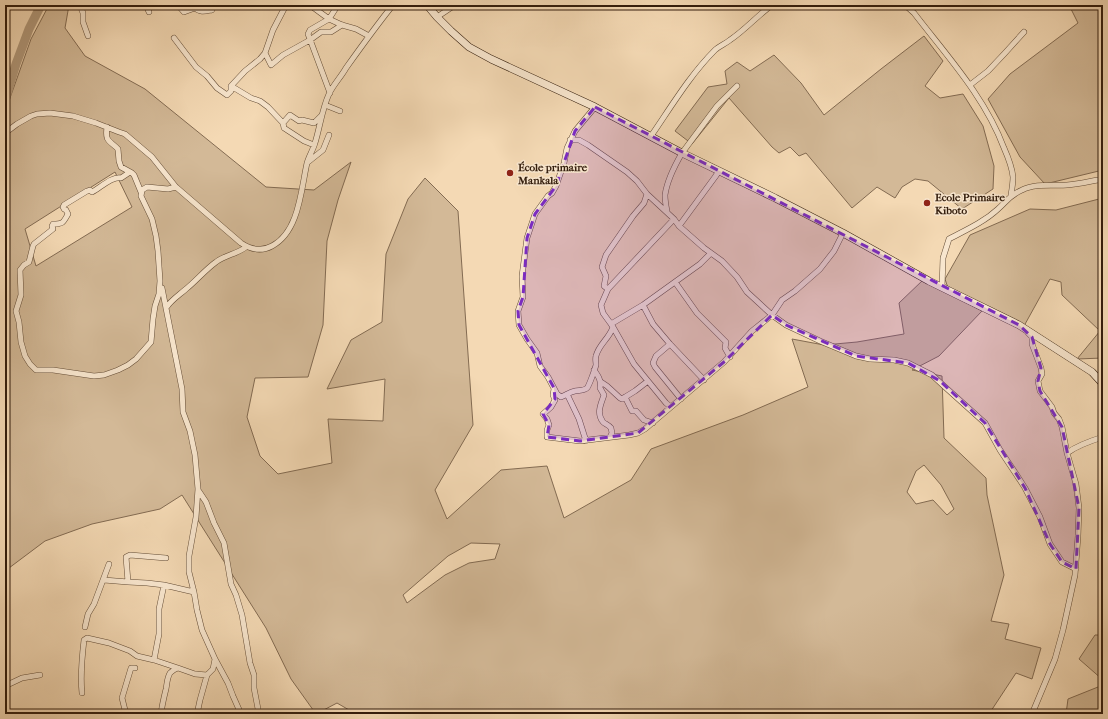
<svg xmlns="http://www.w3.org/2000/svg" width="1108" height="719" font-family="'IM FELL French Canon',serif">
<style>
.green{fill:#d3b997;stroke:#836b52;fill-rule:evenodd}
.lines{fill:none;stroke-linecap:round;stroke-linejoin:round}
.river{stroke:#b2997b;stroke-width:9}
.street-casing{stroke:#634c36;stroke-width:6}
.secondary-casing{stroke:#331d0c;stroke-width:8}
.street{stroke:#f8e6ce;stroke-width:5}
.secondary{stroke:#f8e6ce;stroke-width:7}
.marked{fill:#7b2cbf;fill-opacity:0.2;stroke:#7b2cbf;stroke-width:3;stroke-dasharray:8 5;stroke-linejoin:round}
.poi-dot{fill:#8f2418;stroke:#f8e6ce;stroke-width:1.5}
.labels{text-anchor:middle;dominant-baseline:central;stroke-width:3;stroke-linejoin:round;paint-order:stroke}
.poi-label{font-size:11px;font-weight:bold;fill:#331d0c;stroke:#f8e6ce;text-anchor:start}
</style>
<rect width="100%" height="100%" fill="#f4d9b4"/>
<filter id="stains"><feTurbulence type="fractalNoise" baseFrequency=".005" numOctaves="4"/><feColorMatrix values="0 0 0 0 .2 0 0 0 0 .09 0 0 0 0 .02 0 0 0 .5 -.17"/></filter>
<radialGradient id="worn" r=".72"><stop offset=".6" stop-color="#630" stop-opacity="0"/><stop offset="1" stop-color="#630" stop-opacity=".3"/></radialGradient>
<!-- green -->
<path class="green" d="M49,5H69L65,28L85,56L145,89L266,187L314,190L351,162L338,200L327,241L323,325L308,377L255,378L247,417L260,456L278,474L332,463L328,419L383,421L385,379L327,389L351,340L382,322L386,254L408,199L425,178L458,211L473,425L435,490L447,519L501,470L547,466L564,518L631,480L651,449L743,415L808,387L792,339L824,345L857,342L904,334L899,303L923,280L982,311L939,356L912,370L942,376L944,438L986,478L987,495L1004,575L991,621L1009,624L1005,639L1041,648L1032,679L1016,673L989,714H356L337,703L316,714L291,679L266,628L182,495L160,509L92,524L45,541L5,571V112L31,39ZM115,172L132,207L36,266L25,229ZM924,465L941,485L954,509L947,515L933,500L916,504L907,492L916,471ZM471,543L500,544L495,559L469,563L445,575L407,603L403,595L448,556Z
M1069,5H1103V170L1045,184L1020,157L988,99L1010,74L1078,23Z
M924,36L943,61L925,86L940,98L963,94L983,126L994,166L993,189L962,209L928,181L915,179L902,187L895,198L877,187L852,208L806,153L799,156L790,147L779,153L772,147L729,98L692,144L675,131L708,87L727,84L725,71L737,62L750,71L774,55L801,83L824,115L881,69Z
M1103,198V358L1077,359L1100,331L1062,295L1061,282L1050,279L1024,326L948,288L945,279L970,235L1030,209L1056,210Z
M1095,635H1103V680L1079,659Z
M1103,685V714H1066L1068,699Z"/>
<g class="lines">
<!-- river -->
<path class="river" d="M5,100L16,64L29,29L41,5"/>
<!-- street casing -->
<g class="street-casing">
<path id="street" d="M80,5L83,13V22L88,36
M146,5L149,12
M178,5L184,12L195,8C200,13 206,11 212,10L214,5
M310,5L329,19L342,25L356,29L369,36
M905,5L914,13C947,56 985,97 1004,148C1008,157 1012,167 1013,177C1013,183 1012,189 1011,195
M437,17L455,5
M174,38L196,67L207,76L217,88L227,95L231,91V86L245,71L260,59L265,53L273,30L286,5
M265,53L271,65L283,55L310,40L321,32H331L342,25
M970,85L988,71L1005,53L1024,32
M231,86L251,98L260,101L268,107L283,123L284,128L304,141L314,145
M330,93L308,34L310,30L329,19L336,8
M325,105L340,111
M595,107L575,131L567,148L564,163L556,186L552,193L548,196L535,214L527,238L522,276L523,297L518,311L519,325L527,339L537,353L540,366L548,377L557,394L561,397C566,395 570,392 575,391C579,390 584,391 587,388C589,386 595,369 596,365C596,362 595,359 596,356C599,344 609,339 613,327L611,324L643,305L700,264L711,253
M283,123L290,115L299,121L302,120L314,123L321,116
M107,127C105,142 109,140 118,149L119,161L121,167L132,173L134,175L141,192
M5,133L17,124L31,116L37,114L50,113L73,116L96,123L119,132L125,134L152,157L176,187L241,243C250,249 261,252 272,246C299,232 301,190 307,163C309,156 313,150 315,143C320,127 322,109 329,94C333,85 341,77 346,68C361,47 376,26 393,5
M651,136C671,107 690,75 715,50C719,46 725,44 730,40C745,30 757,16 772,5
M570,140H579L588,145L627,172L637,181L647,194L674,219L679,226L704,248L722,261L737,277L747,292L772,315L786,325L820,341L856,356L870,359L894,360L908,363L932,375L945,387L985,423L1000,450L1016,474L1025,488L1040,517L1050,544L1062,562L1076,569
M308,162L323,150L329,135
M130,172L121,178C112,176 100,188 92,192L90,190L87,191L64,205L63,207L64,209L66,210L68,214C63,223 63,224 53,224L52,226L53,229L34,244L33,246L29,262L24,265L20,270L21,295L16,311L19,322L21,342L25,356L30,364L36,370H53L94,376L104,375L118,370L128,365L136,359L151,342L153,319L155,306L159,294L160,281L158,251L156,236L152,219L141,196L142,190L147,187L168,189L176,187
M667,211C666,206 665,201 665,195C667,181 675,165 682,153L717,106L737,86
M679,226L715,177L719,171
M675,282L697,313L726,342L725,348L730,357
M942,287L943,258L949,239C966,230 984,222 998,209C1007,201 1010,195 1022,190C1035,183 1053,186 1067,185C1079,184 1091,181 1103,179
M162,288L182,389L183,412L190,431L195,455L198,489L196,517L189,556V572L194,592L197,610L202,630L215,659L228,683L233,696L241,714
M608,289L604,286L606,276L602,267L606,255L633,216L644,203L647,194
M643,305L653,324L670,344L704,380
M166,308C171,300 178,296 186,289C196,281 205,270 216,262C225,255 237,254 246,247
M611,324L603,313L601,305L608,289L674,219
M613,327L634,364L666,403L671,407
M1028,333L1032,337V344L1041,368L1042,374L1038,381L1040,391L1052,407L1054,413L1059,419L1062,427L1067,453L1076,484L1079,508L1078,536L1075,575L1063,630L1055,659L1032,714
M670,344L656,356L653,363L655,367L681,399
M594,370C599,377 601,380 600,388L604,395C601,404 596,413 603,422C605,424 609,425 611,428L612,433L610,437
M601,382L607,386L620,398L622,399L635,391L648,381
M554,389L553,395L555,400L551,407L543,414L547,419L549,425L547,430V437L580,441L629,435L638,433L645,429L724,362L752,331L772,315L782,300L795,291L820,269L834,251L843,233
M567,394L579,419L586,441
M625,397L632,411H636L644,420L653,423
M1067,453C1078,445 1090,441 1103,437
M198,490L206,502L214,523L224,543L231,584L236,595L242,615L250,663L254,675V688L259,714
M104,580L128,582L147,583L164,585L194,592
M128,582L126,557L130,555L166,558
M85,627L88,614L94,604L109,564
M154,660L159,634V609L164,585
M5,686L22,678L40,675
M82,693C80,675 82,657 84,640L87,638L109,643L130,651L137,656L154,660L178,668
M126,714L122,698L131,668H135
M161,714C162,705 164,697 166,689C167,684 167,678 170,673C172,671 175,669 178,668L195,674L207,675
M197,714L200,700L207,675L213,669L215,659"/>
</g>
<!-- secondary casing -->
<g class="secondary-casing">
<path id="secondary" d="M427,5L437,17L451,31L469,47L491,59L595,107L682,153L775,198L843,233L929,281L1019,325L1092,372L1103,384"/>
</g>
<!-- street -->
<use href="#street" class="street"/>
<!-- secondary -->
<use href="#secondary" class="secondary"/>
</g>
<!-- marked area -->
<path class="marked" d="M595,107L1019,325L1032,337L1041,368L1038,381L1040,391L1062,427L1079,508L1076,569L1062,562L1050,544L1025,488L985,423L940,381L908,363L856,356L786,325L772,315L724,362L638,433L580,441L547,437L549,425L543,414L555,399L554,388L519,325L518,311L523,297L527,238L535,214L556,186L575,131Z"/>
<!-- markers -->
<g class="poi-dot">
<circle cx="510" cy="173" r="4"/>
<circle cx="927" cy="203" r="4"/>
</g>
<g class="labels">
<!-- poi labels -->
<g class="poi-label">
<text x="518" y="167">École primaire<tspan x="518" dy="13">Mankala</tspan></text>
<text x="935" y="197">Ecole Primaire<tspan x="935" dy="13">Kiboto</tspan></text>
</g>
</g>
<!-- margin -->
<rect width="1108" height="719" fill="none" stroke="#f4d9b4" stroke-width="20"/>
<rect x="6" y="6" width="1096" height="707" fill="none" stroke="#331d0c" stroke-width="2"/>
<rect x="10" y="10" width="1088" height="699" fill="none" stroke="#331d0c"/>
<rect width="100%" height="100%" filter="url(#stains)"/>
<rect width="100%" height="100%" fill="url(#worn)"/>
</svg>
